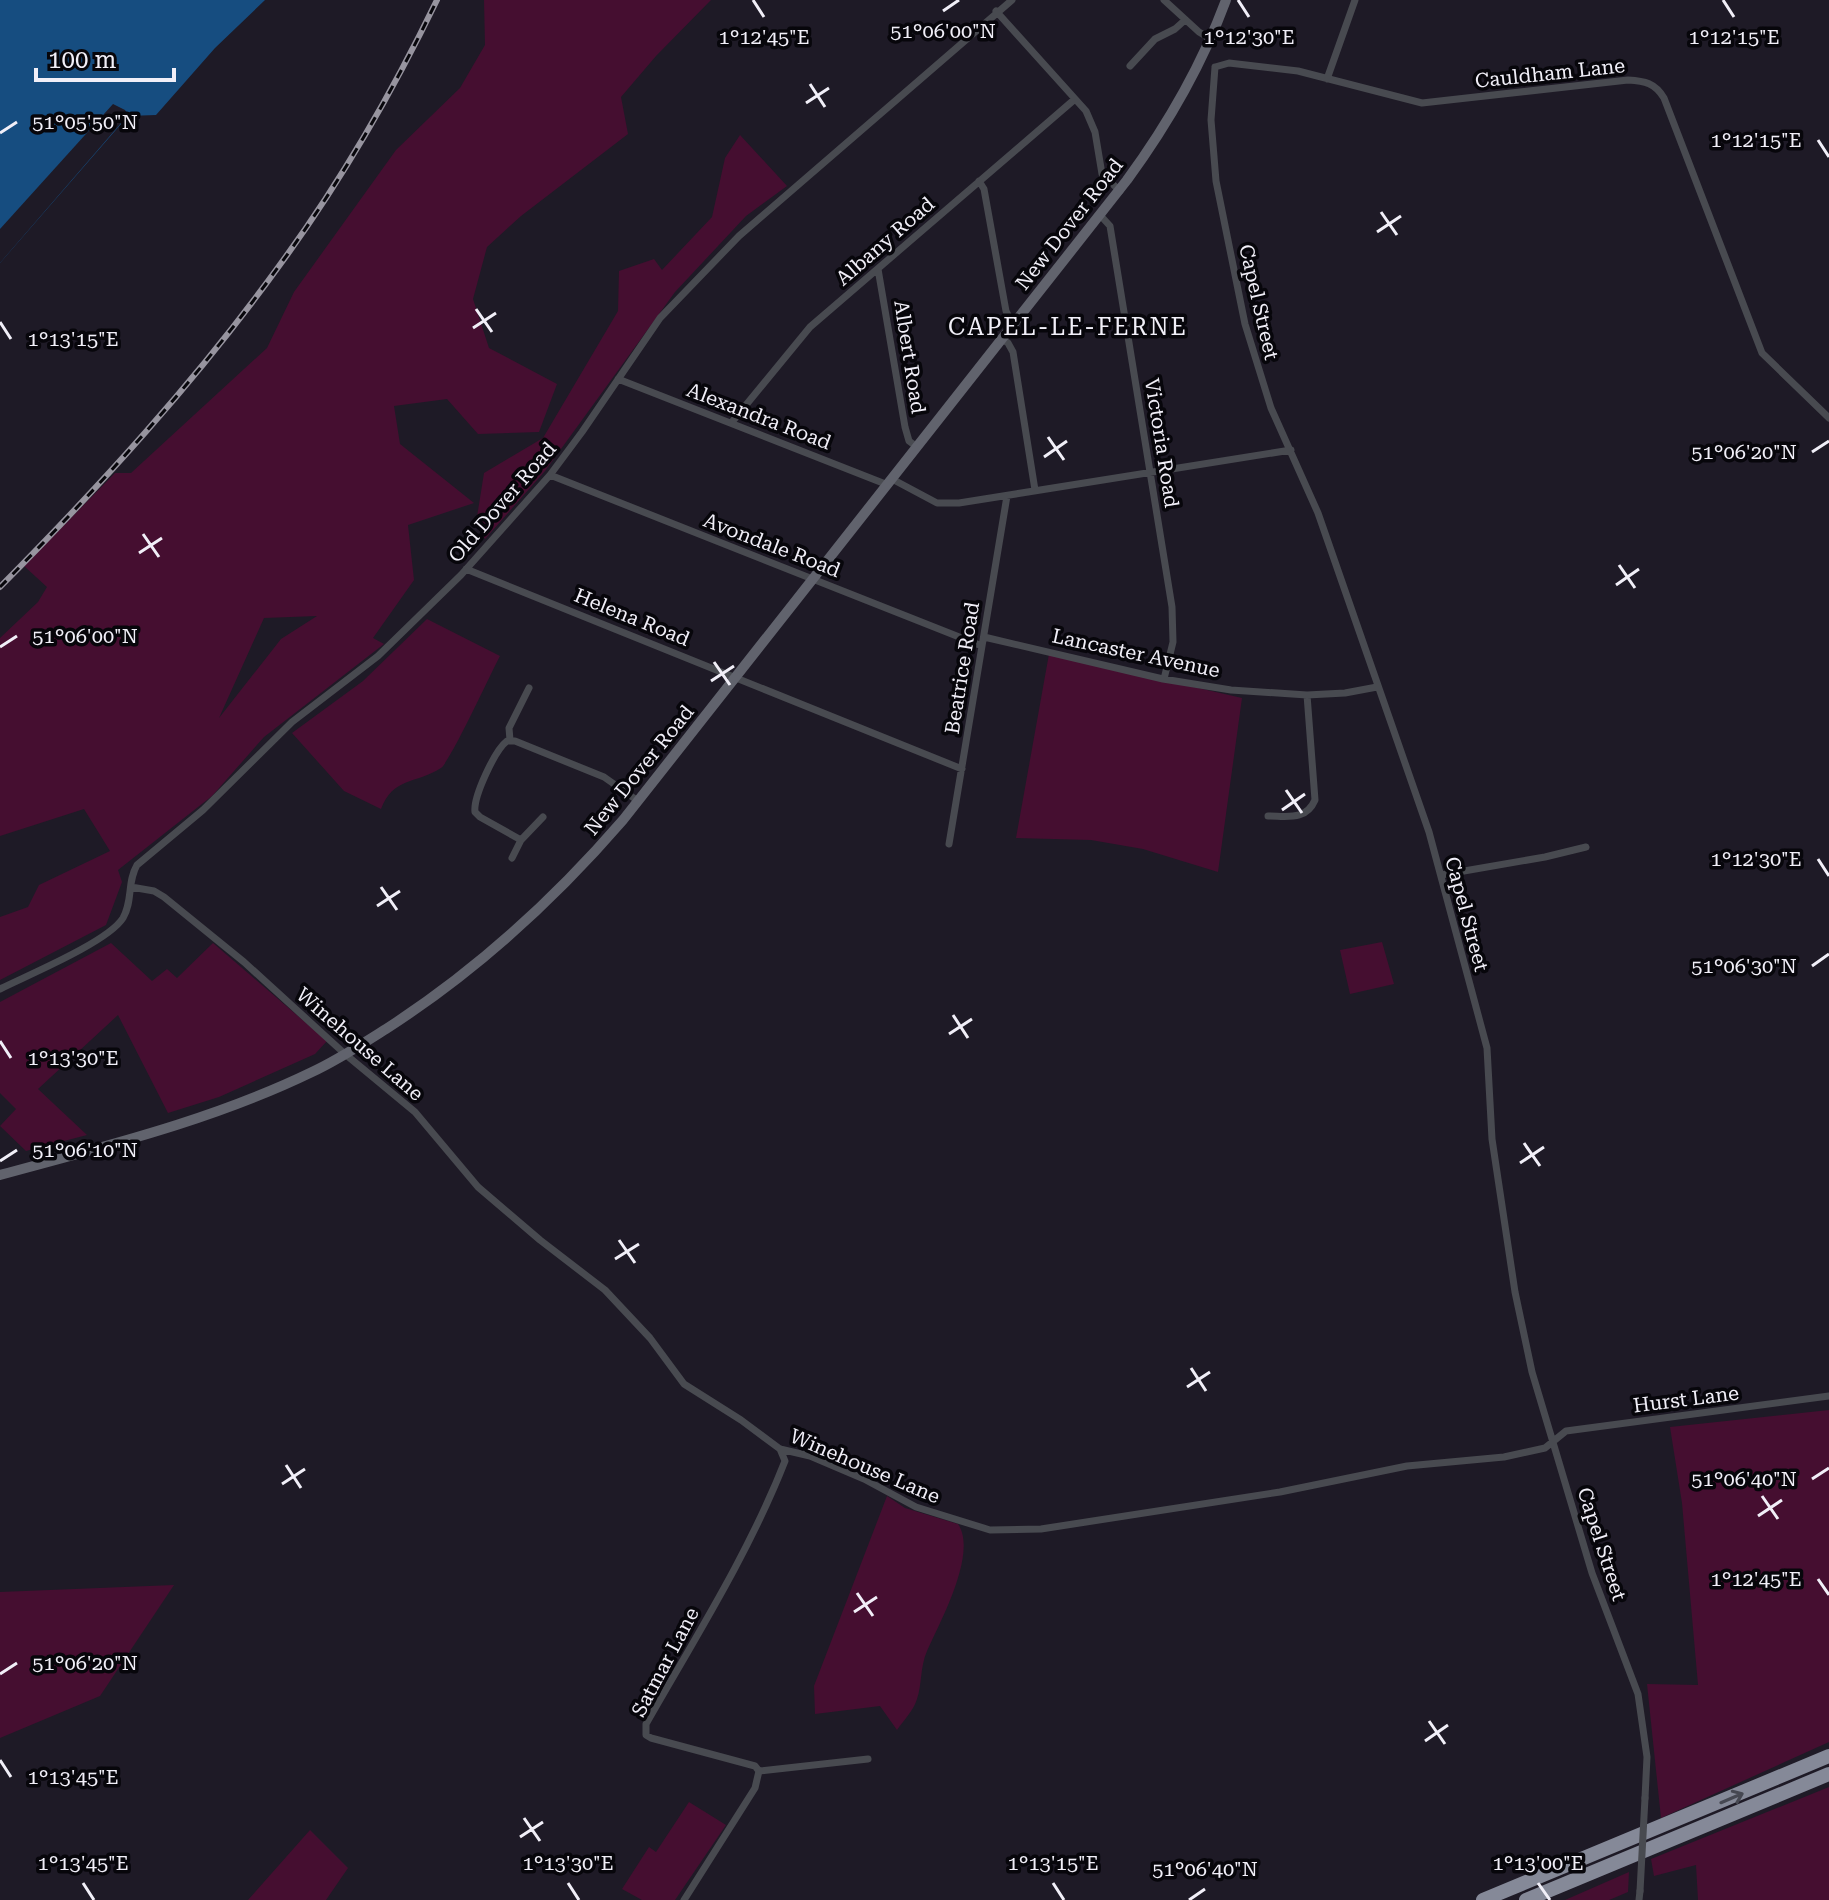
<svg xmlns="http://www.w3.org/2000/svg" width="1829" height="1900" font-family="'Roboto Serif',serif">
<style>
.green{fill:#450e30;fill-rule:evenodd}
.water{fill:#164d80}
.pier{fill:#1e1a26}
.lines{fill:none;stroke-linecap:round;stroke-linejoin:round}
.street{stroke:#484a50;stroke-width:7}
.secondary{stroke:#61636d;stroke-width:10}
.highway{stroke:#858998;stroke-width:14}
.rail-casing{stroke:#97949f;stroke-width:6}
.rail{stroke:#07060b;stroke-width:3;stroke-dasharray:9;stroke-linecap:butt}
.street-bridge{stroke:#484a50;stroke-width:7}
.oneway{stroke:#464852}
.ticks{fill:none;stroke:#f1eff8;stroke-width:3}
.labels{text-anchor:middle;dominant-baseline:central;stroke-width:7;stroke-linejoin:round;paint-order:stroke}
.street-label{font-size:20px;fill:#f1eff8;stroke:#07060b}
.quarter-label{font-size:24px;letter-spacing:2px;fill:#f1eff8;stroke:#07060b}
.ticks-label{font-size:20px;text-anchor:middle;fill:#f1eff8;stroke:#07060b;stroke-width:7;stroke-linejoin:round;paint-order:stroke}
</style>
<rect width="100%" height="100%" fill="#1e1a26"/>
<!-- green -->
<path class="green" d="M484,0H711L656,56L621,97L628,134L521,216L487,247L473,299L489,348L557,384L539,432L478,434L447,399L394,406L400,444L474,503L408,525L414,580L373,638L384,644L264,737L212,796L118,870L122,882L106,925L0,980V917L28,907L39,885L110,851L84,809L0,836V638L38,602L47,587L24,566L115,473H131L267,348L294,292L396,150L460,88L485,45ZM317,616L281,639L219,718L264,618Z
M740,135L787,186L746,216L675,292L545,471L485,539L476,523L484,473L543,438L618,311L619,271L654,259L662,270L712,217L725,158Z
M427,619L500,656C491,673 450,762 441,768C416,784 393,777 381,809L344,791L292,733L363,681Z
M1049,654L1242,698L1218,872L1143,849L1091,840L1016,838Z
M1382,942L1394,984L1350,994L1340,950Z
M111,943L152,981L167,969L177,978L213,943L327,1041L315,1054L219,1097L168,1113L118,1015L38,1089L87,1135L26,1151L0,1126L16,1109L0,1093V1002Z
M1829,1410V1742L1661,1818L1647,1684L1698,1685L1682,1503L1670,1427Z
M887,1496L905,1508L958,1524C978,1553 940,1622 927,1651C920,1667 922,1684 917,1699C914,1710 903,1721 897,1730L880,1706L815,1714L814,1686Z
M174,1585L100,1696L0,1738V1592Z
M1829,1787V1900H1698L1696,1865L1654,1876L1651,1859Z
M689,1802L726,1825L675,1900H642L622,1889L649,1847L656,1852Z
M310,1830L348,1868L326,1900H248Z
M1629,1872L1628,1892L1609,1900H1565Z"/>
<!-- water -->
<path class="water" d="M0,0H265L215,48L156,115L128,116L0,263Z"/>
<!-- pier -->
<path class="pier" d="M113,104L125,110L128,115L0,263V229Z"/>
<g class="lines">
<!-- street -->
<path class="street" d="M1164,0L1199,32L1211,39
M996,11L1086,111L1095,132L1102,174L1120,191
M1130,66L1155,39L1175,29L1185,20
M1215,67L1211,120L1216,181L1245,324L1271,408L1318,513L1429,832L1487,1048L1492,1139L1515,1292L1532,1372L1592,1573L1638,1694L1647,1757L1645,1798
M1215,67L1229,63L1298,71L1422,103L1628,80C1645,81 1655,83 1664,98L1762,353L1829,418
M1327,79L1355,0
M979,181L984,189L1006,311L1009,317L1016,322
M1100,215L1110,226L1172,607L1173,642L1164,679
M878,269L905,427L909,441L917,447
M1002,339L1008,343L1013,352L1035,490
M618,379L888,485
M732,422L810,327L1075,99
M550,475L982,646
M892,479L937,503H959L1291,450
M466,569L962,769
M984,637L1163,679L1231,690L1307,695L1345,693L1377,687
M510,740L509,728L529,688
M1268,816C1287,816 1306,821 1315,800L1307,695
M543,817L521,840L480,817L475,812C473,797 495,750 507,741H515L604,777L638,801
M949,844L1007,496
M512,858L521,840
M1441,875L1545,857L1586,847
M131,887L154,891L164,897L244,962L345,1054L415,1112L478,1187L540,1240L605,1290L650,1338L684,1384L741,1420L780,1449L810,1456L864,1479L916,1507L990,1530L1041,1529L1280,1492L1407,1466L1504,1457L1545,1448L1566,1431L1829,1396
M0,989C28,975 108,942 123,918C133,901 127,882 137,865L203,810L292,722L378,656L461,575L550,475L582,432L660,318L739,236L1012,0
M759,1771L868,1759
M684,1900L755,1788L759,1771L755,1766L651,1738L646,1735V1724C695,1638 749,1553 785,1461L780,1449
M1639,1900L1640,1891"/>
<!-- secondary -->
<path class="secondary" d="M0,1175C106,1146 213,1120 312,1072C338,1060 362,1044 386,1029C476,971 553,901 623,820L1127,180C1168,124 1202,65 1226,0"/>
<!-- highway -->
<path class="highway" d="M1483,1900L1829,1756
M1526,1900L1829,1774"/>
<!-- rail casing -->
<g class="rail-casing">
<path id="rail" d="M0,587C100,486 196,381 279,266C340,183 392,93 437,0"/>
</g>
<!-- rail -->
<use href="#rail" class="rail"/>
<!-- street-bridge -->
<path class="street-bridge" d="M1640,1891L1645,1798"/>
</g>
<!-- one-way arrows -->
<defs><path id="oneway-shaft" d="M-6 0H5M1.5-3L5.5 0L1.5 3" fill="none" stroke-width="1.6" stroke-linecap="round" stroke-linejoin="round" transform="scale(2)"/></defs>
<use class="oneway" href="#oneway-shaft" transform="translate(1732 1798) rotate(-23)"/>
<!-- ticks -->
<path class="ticks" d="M753,0L764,17M1238,0L1249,17M1723,0L1734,17M943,11L959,0M810,84L825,107M806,103L829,88M0,133L17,122M1818,140L1829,157M1381,212L1397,235M1377,232L1401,216M476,309L492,332M0,322L11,339M473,328L496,313M1048,437L1064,460M1812,452L1829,441M1044,457L1067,441M143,534L159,557M139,553L162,538M1619,565L1635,588M1616,585L1639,569M0,647L17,636M714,662L730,685M711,681L734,666M1286,790L1302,813M1282,810L1305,794M1818,859L1829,876M381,887L397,910M377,906L400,891M1812,966L1829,954M953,1015L968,1038M949,1034L972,1019M0,1041L11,1058M1524,1143L1540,1166M0,1161L17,1150M1520,1163L1544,1147M619,1240L635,1263M615,1259L639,1244M1191,1368L1206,1391M1187,1387L1210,1372M286,1465L301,1488M1812,1479L1829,1468M282,1484L305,1469M1762,1496L1778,1519M1758,1516L1782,1500M1818,1579L1829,1595M857,1593L873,1616M854,1612L877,1597M0,1674L17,1663M1429,1721L1445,1744M1425,1741L1448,1725M0,1760L11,1777M524,1818L540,1841M520,1837L543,1822M83,1883L94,1900M568,1883L579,1900M1053,1883L1064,1900M1538,1883L1550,1900M1189,1900L1205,1889"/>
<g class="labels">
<!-- street labels -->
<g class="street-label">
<text transform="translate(1550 73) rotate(-6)">Cauldham Lane</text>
<text transform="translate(1069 224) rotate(-52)">New Dover Road</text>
<text transform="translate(885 241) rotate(-41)">Albany Road</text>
<text transform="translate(1259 302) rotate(77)">Capel Street</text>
<text transform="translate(910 357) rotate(81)">Albert Road</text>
<text transform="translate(759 416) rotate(21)">Alexandra Road</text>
<text transform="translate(1162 443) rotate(81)">Victoria Road</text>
<text transform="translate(502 502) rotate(-49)">Old Dover Road</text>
<text transform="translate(772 545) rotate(21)">Avondale Road</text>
<text transform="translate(632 617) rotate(22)">Helena Road</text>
<text transform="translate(1136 653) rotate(12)">Lancaster Avenue</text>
<text transform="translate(962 668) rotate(-81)">Beatrice Road</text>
<text transform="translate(639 770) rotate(-51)">New Dover Road</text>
<text transform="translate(1467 914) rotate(75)">Capel Street</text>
<text transform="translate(360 1044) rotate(41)">Winehouse Lane</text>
<text transform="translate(1686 1399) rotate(-7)">Hurst Lane</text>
<text transform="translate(865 1466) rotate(23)">Winehouse Lane</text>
<text transform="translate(1602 1544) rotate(72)">Capel Street</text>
<text transform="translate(665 1662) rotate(-62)">Satmar Lane</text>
</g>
<!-- quarter labels -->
<g class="quarter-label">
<text x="1068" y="327">CAPEL-LE-FERNE</text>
</g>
</g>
<g class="ticks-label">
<text x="943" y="38">51°06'00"N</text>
<text x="1249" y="44">1°12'30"E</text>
<text x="764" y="44">1°12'45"E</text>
<text x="1734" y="44">1°12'15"E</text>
<text x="85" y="129">51°05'50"N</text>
<text x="1756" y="147">1°12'15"E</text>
<text x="73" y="346">1°13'15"E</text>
<text x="1744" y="459">51°06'20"N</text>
<text x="85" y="643">51°06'00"N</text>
<text x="1756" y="866">1°12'30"E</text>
<text x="1744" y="973">51°06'30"N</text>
<text x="73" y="1065">1°13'30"E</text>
<text x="85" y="1157">51°06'10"N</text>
<text x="1744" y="1486">51°06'40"N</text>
<text x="1756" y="1586">1°12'45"E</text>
<text x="85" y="1670">51°06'20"N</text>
<text x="73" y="1784">1°13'45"E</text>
<text x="83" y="1870">1°13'45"E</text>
<text x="568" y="1870">1°13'30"E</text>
<text x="1053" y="1870">1°13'15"E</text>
<text x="1538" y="1870">1°13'00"E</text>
<text x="1205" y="1876">51°06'40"N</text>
</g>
<!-- scale -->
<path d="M36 68v12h138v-12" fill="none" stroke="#f1eff8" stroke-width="4"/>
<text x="48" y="68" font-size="24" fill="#f1eff8" stroke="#07060b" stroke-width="6" paint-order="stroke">100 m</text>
</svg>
